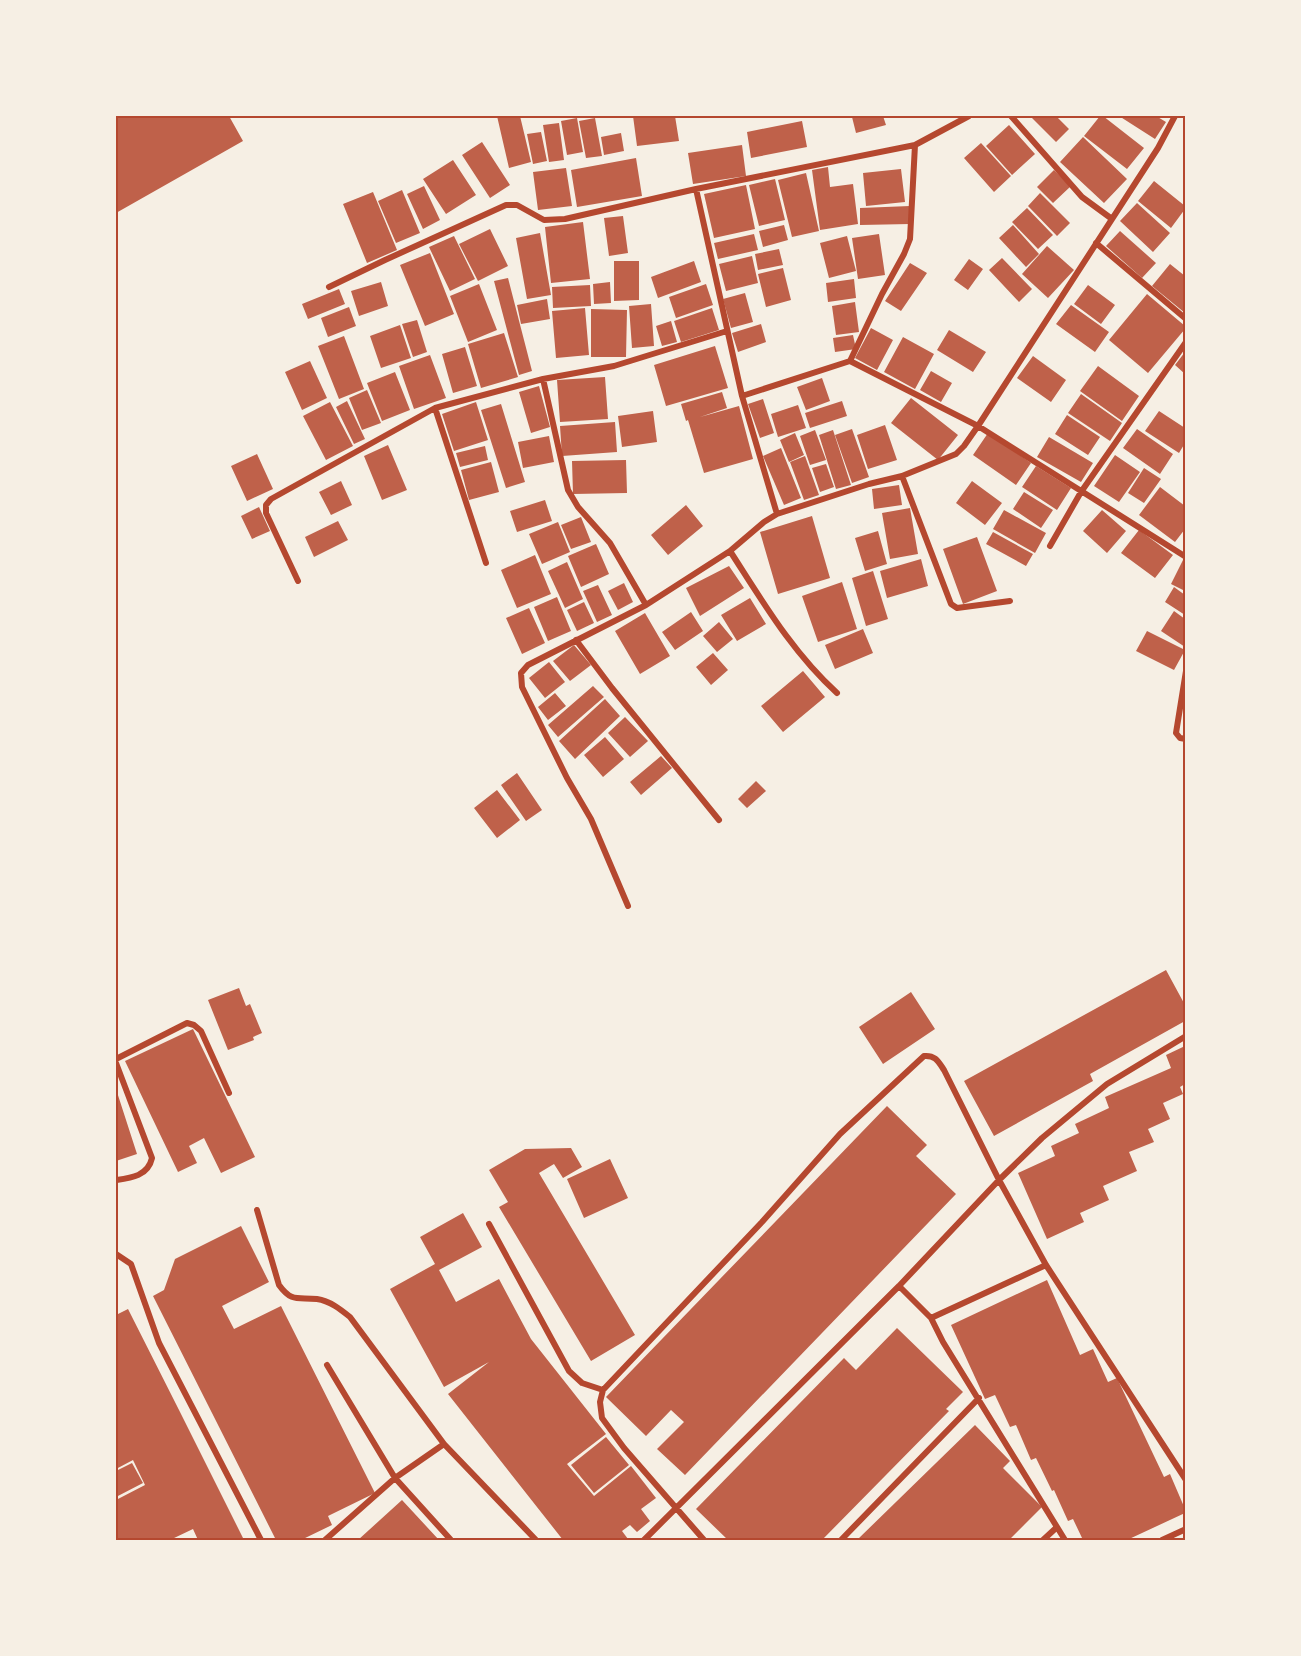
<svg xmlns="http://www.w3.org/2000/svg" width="1301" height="1656" font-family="'Alegreya Sans',sans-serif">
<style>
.building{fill:#bf614a}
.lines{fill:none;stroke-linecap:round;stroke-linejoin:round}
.minor{stroke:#b5482f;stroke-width:6}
.neatline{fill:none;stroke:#b5482f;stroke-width:2}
</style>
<rect width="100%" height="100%" fill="#f6efe4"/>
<!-- building -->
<path class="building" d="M116,116H229L243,141L116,213Z
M497,116H520L531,162L509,168Z
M633,116H675L679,141L637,146Z
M859,116H883L886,125L856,133L852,117Z
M1030,116H1056L1069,129L1056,142Z
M1100,116H1103L1144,148L1127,169L1084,136Z
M1119,116H1156L1166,122L1155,139Z
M577,118L583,152L567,155L561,121Z
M595,118L602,156L586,158L579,121Z
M802,121L807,147L751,158L747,132Z
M559,123L564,160L549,162L543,125Z
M1009,125L1035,154L1012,175L986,146Z
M541,132L547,161L533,164L527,134Z
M621,133L624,151L604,155L601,137Z
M1083,137L1127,179L1104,203L1060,162Z
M482,142L510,185L490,198L462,155Z
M981,143L1011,176L994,192L964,158Z
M742,145L746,176L693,184L688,153Z
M636,158L642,196L577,207L571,170Z
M453,160L476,195L446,214L423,179Z
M828,167L830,187L853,184L858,224L820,230L812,170Z
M566,168L572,206L538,210L533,172Z
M901,169L905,202L866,206L863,173Z
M1054,170L1071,186L1053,203L1037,187Z
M806,173L819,231L792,237L778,180Z
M775,179L785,220L759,226L749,185Z
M1154,181L1185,206V209L1171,228L1138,201Z
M746,185L755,229L714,238L704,194Z
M424,186L440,220L423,229L407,194Z
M402,190L420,233L396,243L378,201Z
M373,192L397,250L367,263L343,204Z
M1040,193L1070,223L1057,236L1028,206Z
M1137,203L1170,233L1153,252L1120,221Z
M910,206V224L860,225V208Z
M1027,208L1053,235L1038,249L1012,222Z
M623,216L628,253L609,256L604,218Z
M583,222L590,279L551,283L545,227Z
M784,225L788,240L763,247L759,231Z
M1013,225L1039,254L1026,267L999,238Z
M490,229L508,266L478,281L459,244Z
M1120,231L1156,263L1142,278L1106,246Z
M540,233L551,295L527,299L516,238Z
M754,234L758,250L718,259L714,243Z
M879,234L885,275L858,279L852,238Z
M454,236L475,279L450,291L429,247Z
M847,236L856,271L829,278L820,243Z
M1047,246L1074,270L1048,298L1022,274Z
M779,249L783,265L758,270L755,254Z
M430,253L454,314L425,326L400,265Z
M752,256L758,283L726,291L719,264Z
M1002,258L1032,289L1019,302L989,270Z
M969,259L983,269L968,290L954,280Z
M614,261H639V300L614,301Z
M694,261L701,282L658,298L651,277Z
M910,263L927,273L901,311L885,301Z
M1170,264L1185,276V313L1152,286Z
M783,268L791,300L766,307L758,274Z
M508,278L532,371L519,375L494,281Z
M854,279L856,298L828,302L826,283Z
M381,282L388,306L359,316L351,291Z
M610,282L611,303L594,304L593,284Z
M479,284L497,330L468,342L450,296Z
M706,284L713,305L676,318L669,297Z
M590,285L591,306L553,308L552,287Z
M1088,285L1115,305L1101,324L1074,304Z
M339,289L345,304L308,319L302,304Z
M745,293L753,322L731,328L723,299Z
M1147,294L1185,326V329L1148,373L1109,340Z
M547,299L550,319L521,324L517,305Z
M855,302L859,332L836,335L832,306Z
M651,304L654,346L632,348L629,306Z
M1071,305L1109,332L1095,352L1056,324Z
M349,307L356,326L328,337L321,318Z
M585,308L589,355L556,358L552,311Z
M712,308L719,330L681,342L674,321Z
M591,309L627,310L626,357H591Z
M417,320L427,352L413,357L402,324Z
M671,321L677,342L662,346L656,326Z
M761,324L766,342L738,352L732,333Z
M400,325L411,358L381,368L370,336Z
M871,328L893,340L877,370L855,358Z
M949,330L986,352L973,372L937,350Z
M504,333L518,377L481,388L468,344Z
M853,335L856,349L835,352L833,338Z
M344,336L364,389L339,399L318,346Z
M903,337L934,354L915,389L884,372Z
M715,346L728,388L666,406L654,365Z
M465,347L477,386L453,393L442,354Z
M1185,352V374L1175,365Z
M430,355L446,398L414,409L399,366Z
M1033,356L1066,380L1051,402L1017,378Z
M310,361L327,398L302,410L285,372Z
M1098,366L1139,396L1122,421L1080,391Z
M931,371L952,383L941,402L920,390Z
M395,372L410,410L382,421L367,383Z
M605,377L608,419L560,422L557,380Z
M822,378L830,401L806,410L797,387Z
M539,386L550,427L531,433L519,392Z
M367,390L381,423L362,430L349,398Z
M722,392L727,408L700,417L739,406L753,459L704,473L688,420L686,421L681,404Z
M1081,394L1122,423L1110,441L1068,413Z
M911,398L958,435L938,460L891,423Z
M763,399L774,433L760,438L748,404Z
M347,401L365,439L354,444L336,407Z
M842,401L847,416L810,428L805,413Z
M330,402L353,446L326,460L303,416Z
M476,402L488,440L454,451L442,414Z
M501,404L525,482L506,488L481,410Z
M798,405L806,428L778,437L771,414Z
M653,411L657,442L622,447L618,416Z
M1159,411L1185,428V443L1179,453L1145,431Z
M1067,415L1100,437L1088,455L1055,434Z
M615,422L617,452L562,456L560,426Z
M885,425L897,460L868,469L857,435Z
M852,429L869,477L852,483L835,435Z
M1137,429L1173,454L1160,474L1123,448Z
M815,430L826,460L810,465L800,436Z
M833,430L851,485L836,489L819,435Z
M795,433L804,455L789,462L780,440Z
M988,433L1031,463L1016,485L973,455Z
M549,436L554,462L523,468L518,442Z
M1049,437L1093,463L1081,482L1037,457Z
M388,445L407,490L382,500L364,456Z
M485,446L488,460L460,467L456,453Z
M781,448L801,498L784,505L763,456Z
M257,454L273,489L247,501L231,466Z
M1115,455L1140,472L1119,502L1094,486Z
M805,456L819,495L804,500L790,462Z
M626,460L627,493L573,494L572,461Z
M491,462L499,492L469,500L461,470Z
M826,464L834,487L820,492L812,468Z
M1036,466L1071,488L1057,510L1022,487Z
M1144,468L1161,479L1144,503L1128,493Z
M341,481L352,505L331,515L319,492Z
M972,481L1002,503L985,525L956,503Z
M899,485L902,505L874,509L872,489Z
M1160,487L1185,506V529L1175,542L1139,515Z
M1024,492L1053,510L1041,528L1013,509Z
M545,500L552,521L517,532L510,511Z
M686,505L703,526L668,555L651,535Z
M259,507L270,531L252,539L241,516Z
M910,508L918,554L890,559L882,513Z
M1004,510L1046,533L1035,553L993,529Z
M1102,510L1126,531L1107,553L1083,531Z
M812,516L830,578L778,594L760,532Z
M581,517L591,542L571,549L561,525Z
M338,521L348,540L314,557L305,537Z
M558,522L570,552L542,564L529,534Z
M1139,530L1173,555L1155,578L1121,553Z
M878,531L887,564L865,571L855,538Z
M993,532L1033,554L1026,566L986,544Z
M977,537L997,591L963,604L943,549Z
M596,544L609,574L581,587L568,556Z
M535,555L551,594L517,608L501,570Z
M921,559L928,586L887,598L880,571Z
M1183,560L1185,561V591L1171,584Z
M567,562L583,599L565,608L548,571Z
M729,566L744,588L700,616L686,588Z
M873,571L888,619L866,626L852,578Z
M842,582L857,629L818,642L802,596Z
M624,583L633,602L618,610L608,591Z
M598,585L612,615L597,622L583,591Z
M1174,587L1185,595V615L1165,602Z
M557,597L571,631L548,641L534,607Z
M750,598L766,624L737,641L721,615Z
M584,602L594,623L577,631L567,610Z
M529,608L545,643L522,654L506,618Z
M1174,611L1185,619V647L1161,631Z
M691,612L703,631L675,650L662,632Z
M645,613L670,656L640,674L615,631Z
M719,622L733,639L717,652L703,636Z
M863,629L873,653L835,669L825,645Z
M1147,631L1185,650L1174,670L1136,651Z
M574,645L591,665L570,681L553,661Z
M713,653L728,670L711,685L696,667Z
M549,662L565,682L545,698L529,678Z
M803,671L825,697L783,732L761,706Z
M593,686L604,697L558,737L548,725Z
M555,693L566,706L548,720L538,707Z
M605,699L620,716L575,759L559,741Z
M625,717L648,741L630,757L608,733Z
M605,737L624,759L603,777L584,755Z
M661,756L672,768L641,795L630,782Z
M517,773L542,810L526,821L501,785Z
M756,781L766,791L747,808L738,799Z
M497,790L520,820L497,838L474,808Z
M1166,970L1185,1005V1021L1090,1074L1093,1081L994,1136L964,1081Z
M239,988L246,1006L250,1004L262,1033L253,1037L254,1040L228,1050L208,1000Z
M911,992L935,1029L883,1064L859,1027Z
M193,1029L255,1157L221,1173L204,1138L189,1146L197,1163L178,1172L125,1061Z
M1185,1046V1084L1180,1087L1183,1094L1163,1103L1170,1119L1148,1129L1154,1142L1129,1152L1137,1171L1103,1186L1109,1200L1080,1213L1084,1222L1047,1239L1018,1173L1055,1156L1051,1146L1079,1133L1075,1124L1109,1108L1105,1097L1171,1068L1166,1055Z
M116,1089L137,1154L116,1161Z
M887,1106L927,1145L916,1156L956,1194L685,1475L657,1449L684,1422L671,1410L646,1436L606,1397Z
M571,1148L582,1167L563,1178L554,1164L539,1173L635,1335L591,1361L499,1207L508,1202L489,1170L525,1149Z
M610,1159L628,1198L584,1218L567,1179Z
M463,1213L482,1247L439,1270L456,1302L499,1279L531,1339L606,1434L567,1464L594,1496L631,1466L656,1498L641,1509L650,1521L637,1532L630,1525L622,1531L628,1539L626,1540H563L448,1394L489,1362L444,1387L390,1289L435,1264L420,1237Z
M241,1226L269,1282L222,1306L234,1329L281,1306L375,1493L328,1516L332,1525L301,1540H276L153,1296L164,1290L175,1259Z
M1047,1280L1080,1355L1093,1349L1108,1382L1117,1378L1164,1477L1170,1474L1185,1509V1513L1127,1540H1083L1073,1519L1068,1521L1054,1490L1052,1491L1036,1458L1031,1460L1016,1425L1010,1427L995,1395L985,1399L951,1325Z
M128,1309L179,1410L244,1540H198L193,1529L172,1539L173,1540H116V1500L145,1485L133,1460L116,1469V1315Z
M897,1328L963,1392L946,1409L949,1411L822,1540H728L696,1509L844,1358L856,1370Z
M975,1425L1010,1461L1003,1468L1042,1507L1011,1538L1008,1540H857Z
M606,1437L629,1465L594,1493L571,1465Z
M132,1463L143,1483L116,1497V1471Z
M402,1500L439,1540H358Z"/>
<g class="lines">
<!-- minor -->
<path class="minor" d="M1011,116L1082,197L1112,219
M1096,243L1186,319
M329,287L385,260L506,205H517L544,220L565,219L696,189
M850,361L882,294L904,254L910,239L915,145
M543,379L568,490L578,507L610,543L646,605
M742,396L850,361L978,426L1186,557
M435,408L486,563
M902,476L951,604L957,608L1010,601
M777,514L742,396L696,189L915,145L969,116
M1050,546L1081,492L1186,342
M730,551C763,602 792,652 837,693
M298,581L266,513V505L271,499L435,408L543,379L614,366L727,331
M576,640L612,688L719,820
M1186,671L1176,733L1180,738L1186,739
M628,906L591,819L567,778L522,687L521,673L528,665L646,605L730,551L764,522L777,514L869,484L902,476L956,454L964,446L978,426L1158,148L1175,116
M116,1059L187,1023L194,1025L201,1031L229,1093
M116,1063L152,1158C148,1176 131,1178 116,1180
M257,1210L279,1285C292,1303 298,1297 317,1299C330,1301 340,1309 350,1317L444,1444L536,1540
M489,1224L569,1371L582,1383L603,1390L600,1402L602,1418L624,1448L704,1540
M116,1254L131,1264L159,1343L261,1540
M899,1286L931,1318L943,1342L1065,1540
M931,1318L1046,1265
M327,1365L395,1478L451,1540
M603,1390L762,1222L840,1134L924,1056C935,1055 938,1061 944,1070L999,1180L1046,1265L1186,1480
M325,1540L395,1478L444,1444
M644,1540L899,1286L999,1180L1042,1138L1107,1084L1186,1036
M841,1540L979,1398
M1043,1540L1056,1528
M1162,1540L1186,1529"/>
</g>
<!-- border -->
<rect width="1301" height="1656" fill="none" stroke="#f6efe4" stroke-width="234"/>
<rect x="117" y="117" width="1067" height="1422" class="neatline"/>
</svg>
